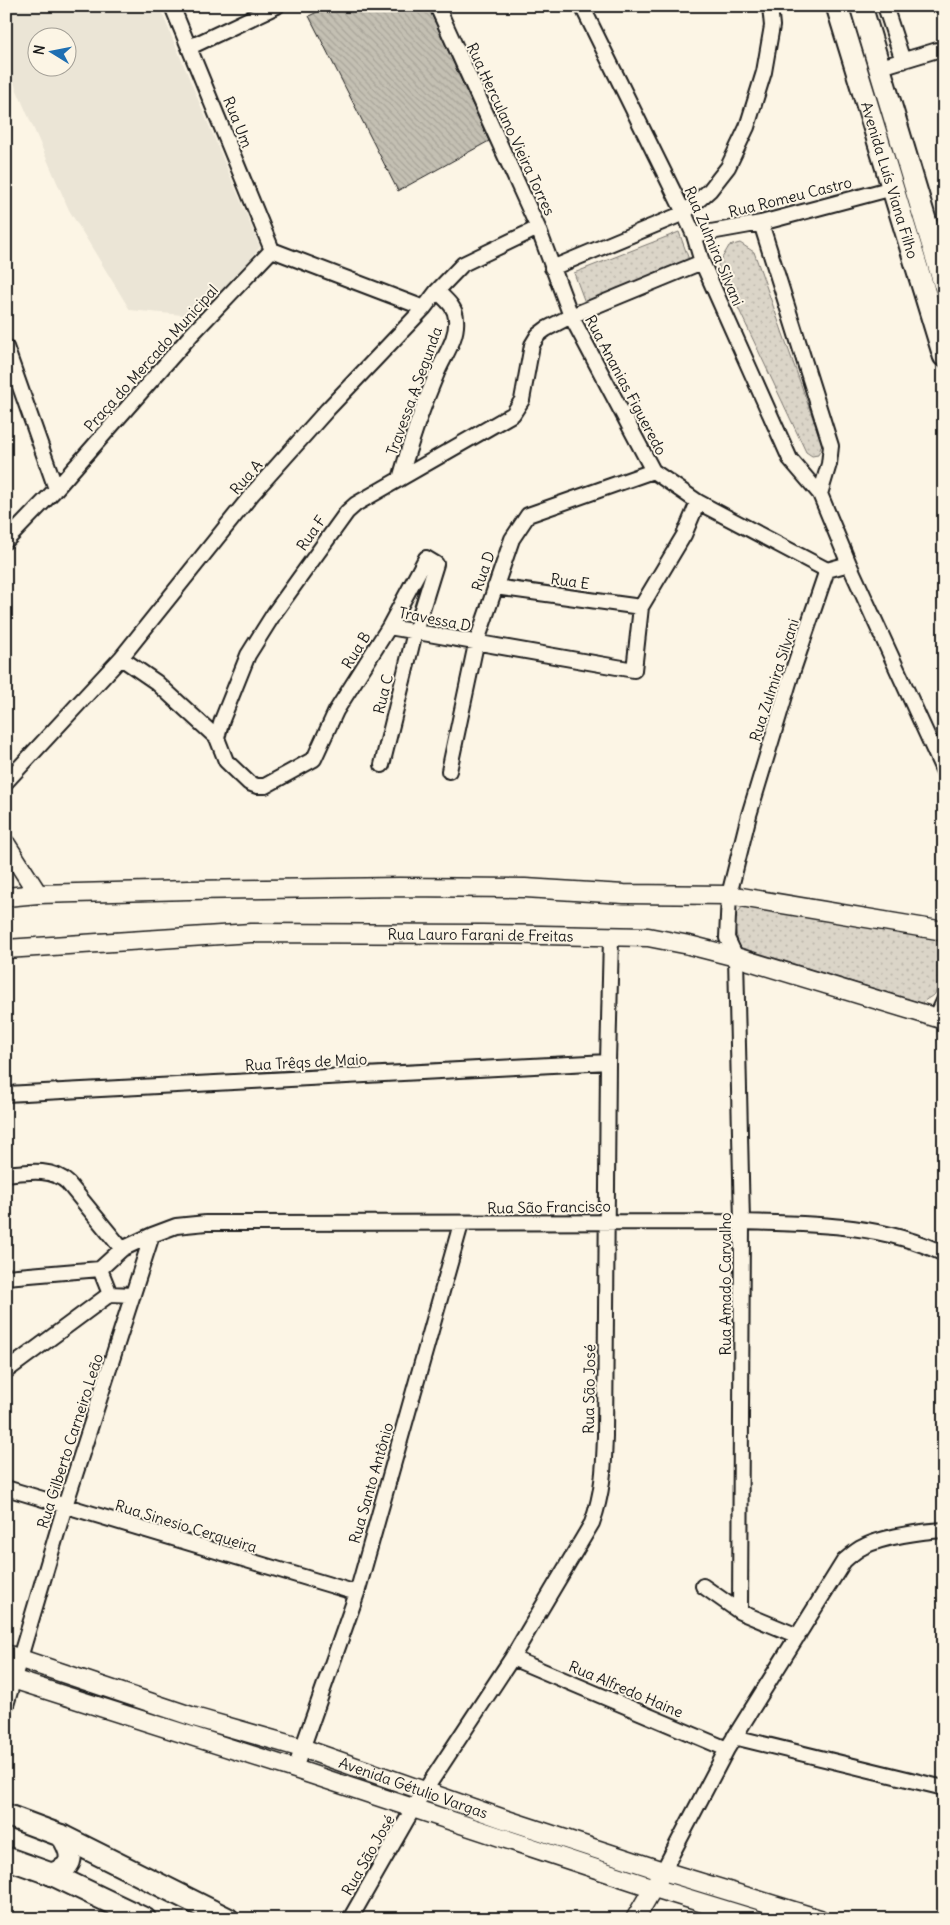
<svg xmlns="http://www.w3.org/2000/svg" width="950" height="1925" font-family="Delius,sans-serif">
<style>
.built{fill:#ebe5d6;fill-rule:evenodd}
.park{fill:url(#park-dots);stroke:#7c7872}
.building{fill:url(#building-back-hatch);stroke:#1c1c1c}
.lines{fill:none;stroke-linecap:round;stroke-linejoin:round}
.minor-casing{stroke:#1c1c1c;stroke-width:18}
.tertiary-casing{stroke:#1c1c1c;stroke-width:21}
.primary-casing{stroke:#1c1c1c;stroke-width:25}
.minor{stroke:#fcf5e5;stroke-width:14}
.tertiary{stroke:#fcf5e5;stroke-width:18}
.primary{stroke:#fcf5e5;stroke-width:21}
.labels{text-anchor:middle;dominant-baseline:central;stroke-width:4;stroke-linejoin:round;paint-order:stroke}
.street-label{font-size:15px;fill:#1c1c1c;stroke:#fcf5e5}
</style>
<defs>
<pattern id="park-dots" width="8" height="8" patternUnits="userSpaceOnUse" patternTransform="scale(1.25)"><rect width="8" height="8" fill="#dbd5c8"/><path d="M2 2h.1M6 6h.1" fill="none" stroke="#bbb6ab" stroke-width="1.8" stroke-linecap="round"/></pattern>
<pattern id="building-back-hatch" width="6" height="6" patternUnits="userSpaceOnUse" patternTransform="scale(1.25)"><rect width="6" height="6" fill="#c4c0b3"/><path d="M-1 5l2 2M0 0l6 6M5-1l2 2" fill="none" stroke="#a8a499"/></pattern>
</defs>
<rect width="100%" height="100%" fill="#fcf5e5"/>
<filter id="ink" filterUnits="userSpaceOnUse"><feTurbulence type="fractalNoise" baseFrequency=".02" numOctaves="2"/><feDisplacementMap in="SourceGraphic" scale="10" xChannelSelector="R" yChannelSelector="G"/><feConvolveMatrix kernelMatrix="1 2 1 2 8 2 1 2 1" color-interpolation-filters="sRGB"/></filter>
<g filter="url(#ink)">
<!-- built -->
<path class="built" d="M6,6H159L260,247L203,317L130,310L69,210L6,65ZM38,38H68V68H38Z"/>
<!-- park -->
<path class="park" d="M679,232L692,268L587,308L574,273Z
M740,243L754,252L822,444L818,455L812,456L806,452L718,265L729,246Z
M744,905L933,935L944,951V966L935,994L921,1003L739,947L733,918Z"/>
<!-- building -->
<path class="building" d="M329,6H428L489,141L398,191L309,16Z"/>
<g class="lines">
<!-- minor casing -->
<g class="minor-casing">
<path id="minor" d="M172,6L272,250
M437,6L538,228L571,316L653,471L698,502L827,570
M582,6L684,213L694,235L702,262L790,459L820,494L849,564L827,570L791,676L749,815L729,895L727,938L736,957L742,1222L740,1612
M885,6L903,61
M190,47L277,6
M881,67L944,48
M761,223L831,446L829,464L820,494
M694,235L761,223L893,188
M272,250L424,308
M552,268L684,213L710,190L728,167L747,127L764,72L772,26L770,6
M6,347L56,489
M400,479C410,443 422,408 437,373C444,356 458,338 456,319C456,307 445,299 437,291
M6,541L56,489L192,334L272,250
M849,564L944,772
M495,587L641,607
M389,627L634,670L641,607L684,535L698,502
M121,658L156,682L217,738
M382,765L415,632L436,564L426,558L389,627L336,711L314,759L265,786H257L249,783L226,761L217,738L222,720L248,655L275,612L347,512L356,504L513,414L522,400L532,345L538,335L546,329L571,316L702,262
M449,771L476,644L512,539L528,515L653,471
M6,782L121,658L253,493L327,410L424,308L437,291L463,264L538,228
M936,1018L944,1001
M6,1094L608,1062
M6,1174C26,1172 52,1167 68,1183L122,1249
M100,1269L110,1294
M6,1277L100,1269L122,1249L152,1235L176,1226L206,1223L742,1222C809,1224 882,1223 944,1254
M6,1371L110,1294L133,1295
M6,1488L357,1593
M703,1586L740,1612L798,1636
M512,1658L727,1749
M6,1705L65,1506L152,1235
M734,1737L944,1788
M295,1769L357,1593L461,1224
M663,1871L727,1749L844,1561C850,1556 856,1550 863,1547C881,1537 923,1531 944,1530
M350,1919L414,1807L512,1658L592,1523C603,1493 604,1467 605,1436L608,1062L611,937"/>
</g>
<!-- tertiary casing -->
<g class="tertiary-casing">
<g id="tertiary">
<path d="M6,844L38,894"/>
<path d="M6,897L38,894L189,890L399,887L525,888L624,894L729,895L944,931"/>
<path id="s1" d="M6,949L251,933L482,934L648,937L689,945L736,957L944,1020"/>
<path id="s2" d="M6,1654L194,1717L302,1748L504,1819L663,1871L820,1919"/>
<path d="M6,1677L295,1769L654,1888L755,1919"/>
<path d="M635,1919L659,1878"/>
</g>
</g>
<!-- primary casing -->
<g class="primary-casing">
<g id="primary">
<path id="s3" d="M837,6L944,356"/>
<path d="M861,6L944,283"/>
<path d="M6,1815L62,1836L228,1919"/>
<path d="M6,1858L51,1874L145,1919"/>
<path d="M51,1874C76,1867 73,1854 62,1836"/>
</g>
</g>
<!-- minor -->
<use href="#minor" class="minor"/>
<!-- tertiary -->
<use href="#tertiary" class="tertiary"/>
<!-- primary -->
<use href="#primary" class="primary"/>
</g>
</g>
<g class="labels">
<!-- street labels -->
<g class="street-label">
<text transform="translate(238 122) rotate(68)">Rua Um</text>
<text transform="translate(511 129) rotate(65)">Rua Herculano Vieira Torres</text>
<text stroke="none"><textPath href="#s3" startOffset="182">Avenida Luís Viana Filho</textPath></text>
<text transform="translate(790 197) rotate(-14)">Rua Romeu Castro</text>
<text transform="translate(714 246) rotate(67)">Rua Zulmira Silvani</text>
<text transform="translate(151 358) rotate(-48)">Praça do Mercado Municipal</text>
<text transform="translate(626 385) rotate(62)">Rua Ananias Figueredo</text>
<text transform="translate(414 391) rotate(-70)">Travessa A Segunda</text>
<text transform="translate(246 477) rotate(-49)">Rua A</text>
<text transform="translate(311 533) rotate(-55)">Rua F</text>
<text transform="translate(483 571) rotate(-71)">Rua D</text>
<text transform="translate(570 581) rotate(8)">Rua E</text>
<text transform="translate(435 619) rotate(11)">Travessa D</text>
<text transform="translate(356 650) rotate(-58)">Rua B</text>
<text transform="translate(774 680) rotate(-72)">Rua Zulmira Silvani</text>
<text transform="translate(383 694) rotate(-76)">Rua C</text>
<text stroke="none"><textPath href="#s1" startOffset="475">Rua Lauro Farani de Freitas</textPath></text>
<text transform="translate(306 1062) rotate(-3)">Rua Trêqs de Maio</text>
<text transform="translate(549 1207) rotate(-1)">Rua São Francisco</text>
<text transform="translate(725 1284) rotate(-90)">Rua Amado Carvalho</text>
<text transform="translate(589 1389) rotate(-89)">Rua São José</text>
<text transform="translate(70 1441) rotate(-72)">Rua Gilberto Carneiro Leão</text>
<text transform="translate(371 1483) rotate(-74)">Rua Santo Antônio</text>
<text transform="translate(186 1526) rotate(17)">Rua Sinesio Cerqueira</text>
<text transform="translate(626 1689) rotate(23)">Rua Alfredo Haine</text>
<text stroke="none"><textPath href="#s2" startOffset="429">Avenida Gétulio Vargas</textPath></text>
<text transform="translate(368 1855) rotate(-60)">Rua São José</text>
</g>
</g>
<!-- margin -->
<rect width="950" height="1925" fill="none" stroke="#fcf5e5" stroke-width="25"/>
<rect x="12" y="12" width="925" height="1900" fill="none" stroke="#1c1c1c" stroke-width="2" filter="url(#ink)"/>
<!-- north arrow -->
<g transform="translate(52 52) rotate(280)"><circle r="24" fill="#fcf5e5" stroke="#a29e95"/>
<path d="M0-4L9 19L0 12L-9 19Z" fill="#1f6fb2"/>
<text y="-8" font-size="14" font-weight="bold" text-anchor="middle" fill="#1c1c1c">N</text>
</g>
</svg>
